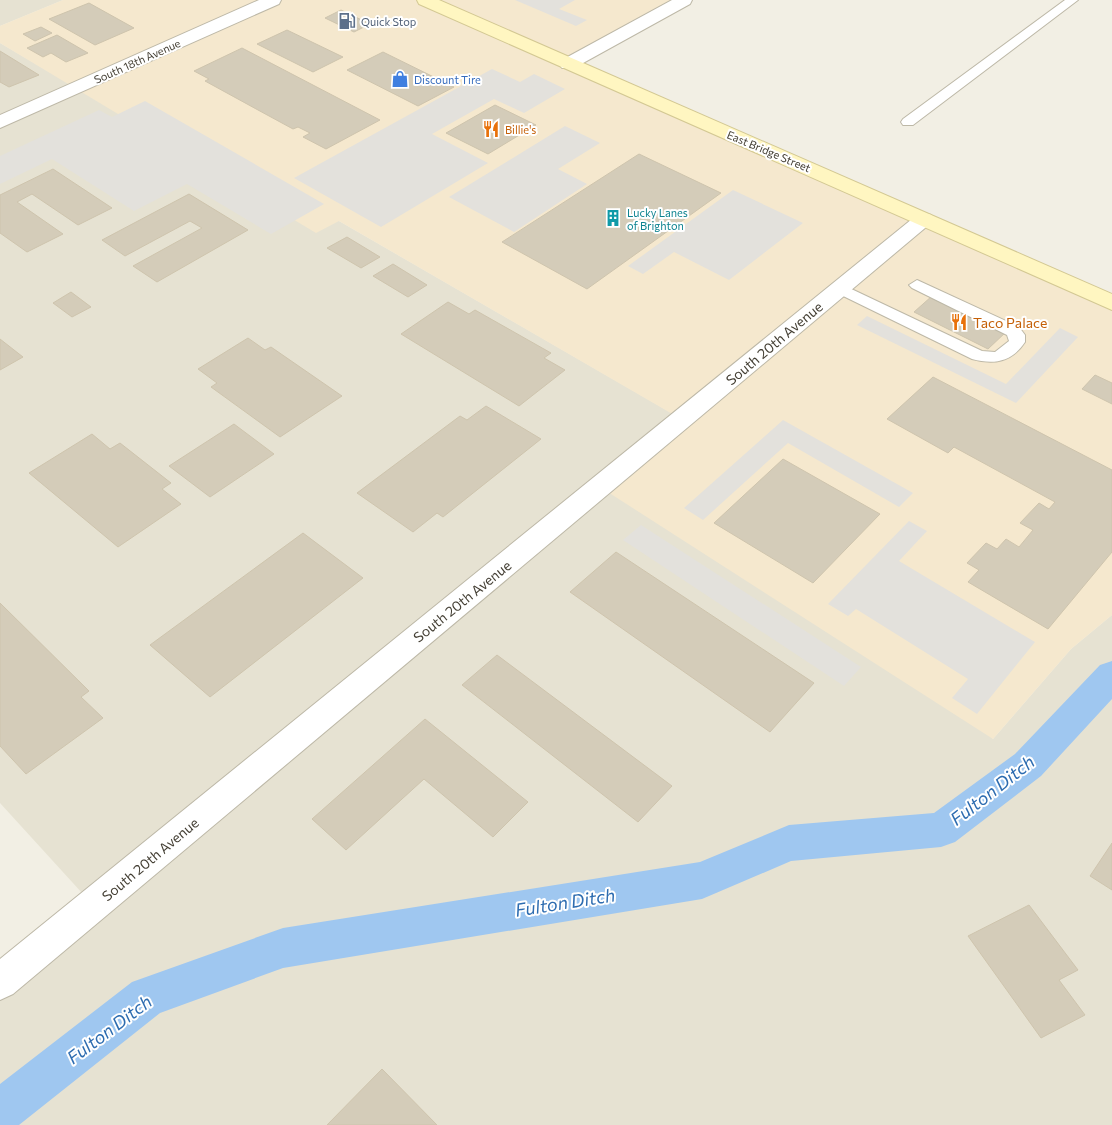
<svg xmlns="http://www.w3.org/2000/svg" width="1112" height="1125" font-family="Commissioner,sans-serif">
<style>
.residential{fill:#e6e2d2}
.commercial{fill:#f5e8ce}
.parking{fill:#e3e1dc}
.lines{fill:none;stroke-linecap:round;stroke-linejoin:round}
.canal{fill:#9fc7f0;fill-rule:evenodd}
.building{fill:#d4ccb9;stroke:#cec4ad}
.service-casing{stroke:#bdb8a7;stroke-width:2}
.minor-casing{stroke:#bdb8a7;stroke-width:2}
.secondary-casing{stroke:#d3c893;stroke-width:2}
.service{fill:#fff;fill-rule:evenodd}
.minor{fill:#fff;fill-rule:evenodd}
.secondary{fill:#fff6c1;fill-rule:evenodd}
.labels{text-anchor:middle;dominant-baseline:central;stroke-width:4;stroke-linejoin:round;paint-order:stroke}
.far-service-label{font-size:11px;fill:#4e5e75;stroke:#fff;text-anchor:start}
.far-street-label{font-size:11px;fill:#443f34;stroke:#fff}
.far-shop-label{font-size:11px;fill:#366cbe;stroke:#fff;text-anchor:start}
.far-food-label{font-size:11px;fill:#c56008;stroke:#fff;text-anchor:start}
.far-culture-label{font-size:11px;fill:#0d838f;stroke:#fff;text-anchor:start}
.food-label{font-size:14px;fill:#c56008;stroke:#fff;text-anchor:start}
.street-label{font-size:14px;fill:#443f34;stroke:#fff}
.near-water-label{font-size:18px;font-style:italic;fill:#2d6cb0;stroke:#fff}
</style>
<rect width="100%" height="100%" fill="#f2efe4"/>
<!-- residential -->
<path class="residential" d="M0,0H63L0,26Z
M0,43L77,88L339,221L682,419L993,739L1071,649L1112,615V1125H0V982L93,905L0,803Z"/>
<!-- commercial -->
<path class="commercial" d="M63,0H684L569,64L1112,303V615L1071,649L993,739L600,487L681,419L339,221L316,233L0,43V26Z"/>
<!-- parking -->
<path class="parking" d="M515,0H575L559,9L587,20L576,26Z
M492,69L520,82L534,74L565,89L524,113L494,99L432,134L488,163L381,227L294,178Z
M145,101L324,204L271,234L187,184L134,211L52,159L0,184V156L99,110L112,117Z
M565,126L600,143L558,169L587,184L514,232L449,197Z
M733,190L803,223L729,280L674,252L643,274L628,266Z
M867,316L1006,384L1060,328L1078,337L1016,403L857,325Z
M783,420L913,493L899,507L788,443L703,520L684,508Z
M909,521L927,531L899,561L1035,642L977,714L952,698L968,679L856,609L848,616L828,604Z
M641,525L861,667L844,686L623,540Z"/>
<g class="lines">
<!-- canal -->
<path class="canal" d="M1112,661V699L1041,776L955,842L941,847L791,861L702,899L283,968L160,1013L19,1125H0V1084L132,982L283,928L700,862L789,825L934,813L1015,754L1100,665Z"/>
</g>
<!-- building -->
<path class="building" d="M89,3L134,28L95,45L49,19Z
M341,10L370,24L354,32L325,18Z
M41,27L52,33L35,41L23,34Z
M287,30L343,57L313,72L257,44Z
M57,35L88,53L66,62L51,53L43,57L27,48Z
M242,48L380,120L326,149L303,137L310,133L298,127L293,129L258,110L205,81L209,79L194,71Z
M0,51L39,75L9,87L0,82Z
M383,52L454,87L418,106L347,70Z
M495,105L536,125L488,154L446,133Z
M639,154L721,193L587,289L502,242Z
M53,169L112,208L78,225L32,194L17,202L63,234L27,252L0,233V195Z
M189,194L248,230L157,282L133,266L202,228L190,221L125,256L102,240Z
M347,237L380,257L361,268L327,248Z
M393,264L427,285L408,297L373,276Z
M71,292L91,307L72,317L53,303Z
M932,296L1006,332L988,349L914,312Z
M448,302L469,314L475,310L551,353L544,358L565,370L519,406L401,334Z
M248,338L265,350L271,347L342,396L280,437L211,387L217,383L198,369Z
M0,339L23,357L0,370Z
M1095,375L1112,383V404L1082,389Z
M933,377L1112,470V552L1048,629L968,582L979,570L967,563L986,543L997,549L1006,539L1019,547L1033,530L1020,523L1039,503L1049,509L1055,502L954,447L948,453L887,419Z
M486,406L541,439L443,517L437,513L413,532L357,493L460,416L467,420Z
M234,424L274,454L210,497L169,466Z
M92,434L110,449L120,443L171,483L162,489L181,504L118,547L29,473Z
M783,459L880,514L813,583L714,523Z
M303,533L363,578L210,697L150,645Z
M616,552L814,683L770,732L570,592Z
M0,603L89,691L81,697L103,718L26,774L0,746Z
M497,655L672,786L638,822L462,685Z
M425,719L528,802L493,837L424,779L346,850L312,819Z
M1112,843V890L1090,876Z
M1029,905L1078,970L1059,980L1085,1015L1041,1038L968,936Z
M382,1069L437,1125H327Z"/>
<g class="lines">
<!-- service casing -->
<g class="service-casing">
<path id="service" d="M1065,0H1078L913,125H903L901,122L903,119Z
M917,280L1019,327L1025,335V342C1012,362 994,365 972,359L835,292L832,289L835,286H845L982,351L995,352L1009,341L1007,335L912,288L909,285Z"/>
</g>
<!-- minor casing -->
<g class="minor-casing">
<path id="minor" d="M259,0H281L279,4L0,128V115Z
M672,0H692L690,4L574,68H562L559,64L562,60Z
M924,213L931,215L934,219L931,223L13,994L0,1000V959L917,215Z"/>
</g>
<!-- secondary casing -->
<g class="secondary-casing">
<path id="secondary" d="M417,0H439L1112,294V310L419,4Z"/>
</g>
<!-- service -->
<use href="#service" class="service"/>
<!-- minor -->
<use href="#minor" class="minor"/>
<!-- secondary -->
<use href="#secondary" class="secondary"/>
</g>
<!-- icons -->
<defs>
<g id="fuel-bare" transform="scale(1.35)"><path d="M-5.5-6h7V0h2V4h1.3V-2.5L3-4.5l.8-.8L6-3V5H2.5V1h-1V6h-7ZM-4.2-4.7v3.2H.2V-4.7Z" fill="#5c6f8a" stroke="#fff" stroke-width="2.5" paint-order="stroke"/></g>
<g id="shop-bare" transform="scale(1.35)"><path d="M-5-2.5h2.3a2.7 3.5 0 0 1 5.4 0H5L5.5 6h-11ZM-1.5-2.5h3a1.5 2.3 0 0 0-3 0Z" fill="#3f7fe0" stroke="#fff" stroke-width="2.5" paint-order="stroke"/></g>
<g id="restaurant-bare" transform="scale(1.35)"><path d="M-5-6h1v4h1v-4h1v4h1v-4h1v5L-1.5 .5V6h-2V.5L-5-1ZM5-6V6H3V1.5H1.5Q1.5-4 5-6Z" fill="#e8710a" stroke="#fff" stroke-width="2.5" paint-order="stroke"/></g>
<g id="building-bare" transform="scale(1.35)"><path d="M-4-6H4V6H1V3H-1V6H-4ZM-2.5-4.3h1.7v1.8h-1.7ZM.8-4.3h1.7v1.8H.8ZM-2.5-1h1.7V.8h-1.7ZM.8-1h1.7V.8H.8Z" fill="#0f9aa8" stroke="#fff" stroke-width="2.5" paint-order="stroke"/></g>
</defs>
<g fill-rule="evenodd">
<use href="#fuel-bare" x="347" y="21"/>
<use href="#shop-bare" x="400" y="79"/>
<use href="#restaurant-bare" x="491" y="129"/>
<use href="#building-bare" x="613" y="218"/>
<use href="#restaurant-bare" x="959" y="322"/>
</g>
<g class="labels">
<!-- far-service labels -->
<g class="far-service-label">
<text x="361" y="21">Quick Stop</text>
</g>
<!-- far-street labels -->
<g class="far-street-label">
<text transform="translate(137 61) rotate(-24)">South 18th Avenue</text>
<text transform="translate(769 151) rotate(23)">East Bridge Street</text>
</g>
<!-- far-shop labels -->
<g class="far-shop-label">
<text x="414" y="79">Discount Tire</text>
</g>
<!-- far-food labels -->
<g class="far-food-label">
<text x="505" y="129">Billie's</text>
</g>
<!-- far-culture labels -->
<g class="far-culture-label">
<text x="627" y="212">Lucky Lanes<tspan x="627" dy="13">of Brighton</tspan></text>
</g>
<!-- food labels -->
<g class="food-label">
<text x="973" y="322">Taco Palace</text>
</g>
<!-- street labels -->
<g class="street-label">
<text transform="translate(774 343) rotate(-40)">South 20th Avenue</text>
<text transform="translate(462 601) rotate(-39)">South 20th Avenue</text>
<text transform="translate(150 859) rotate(-40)">South 20th Avenue</text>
</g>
<!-- near-water labels -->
<g class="near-water-label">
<text transform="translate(992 790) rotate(-38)">Fulton Ditch</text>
<text transform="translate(565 902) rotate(-9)">Fulton Ditch</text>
<text transform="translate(109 1029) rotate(-37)">Fulton Ditch</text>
</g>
</g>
</svg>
